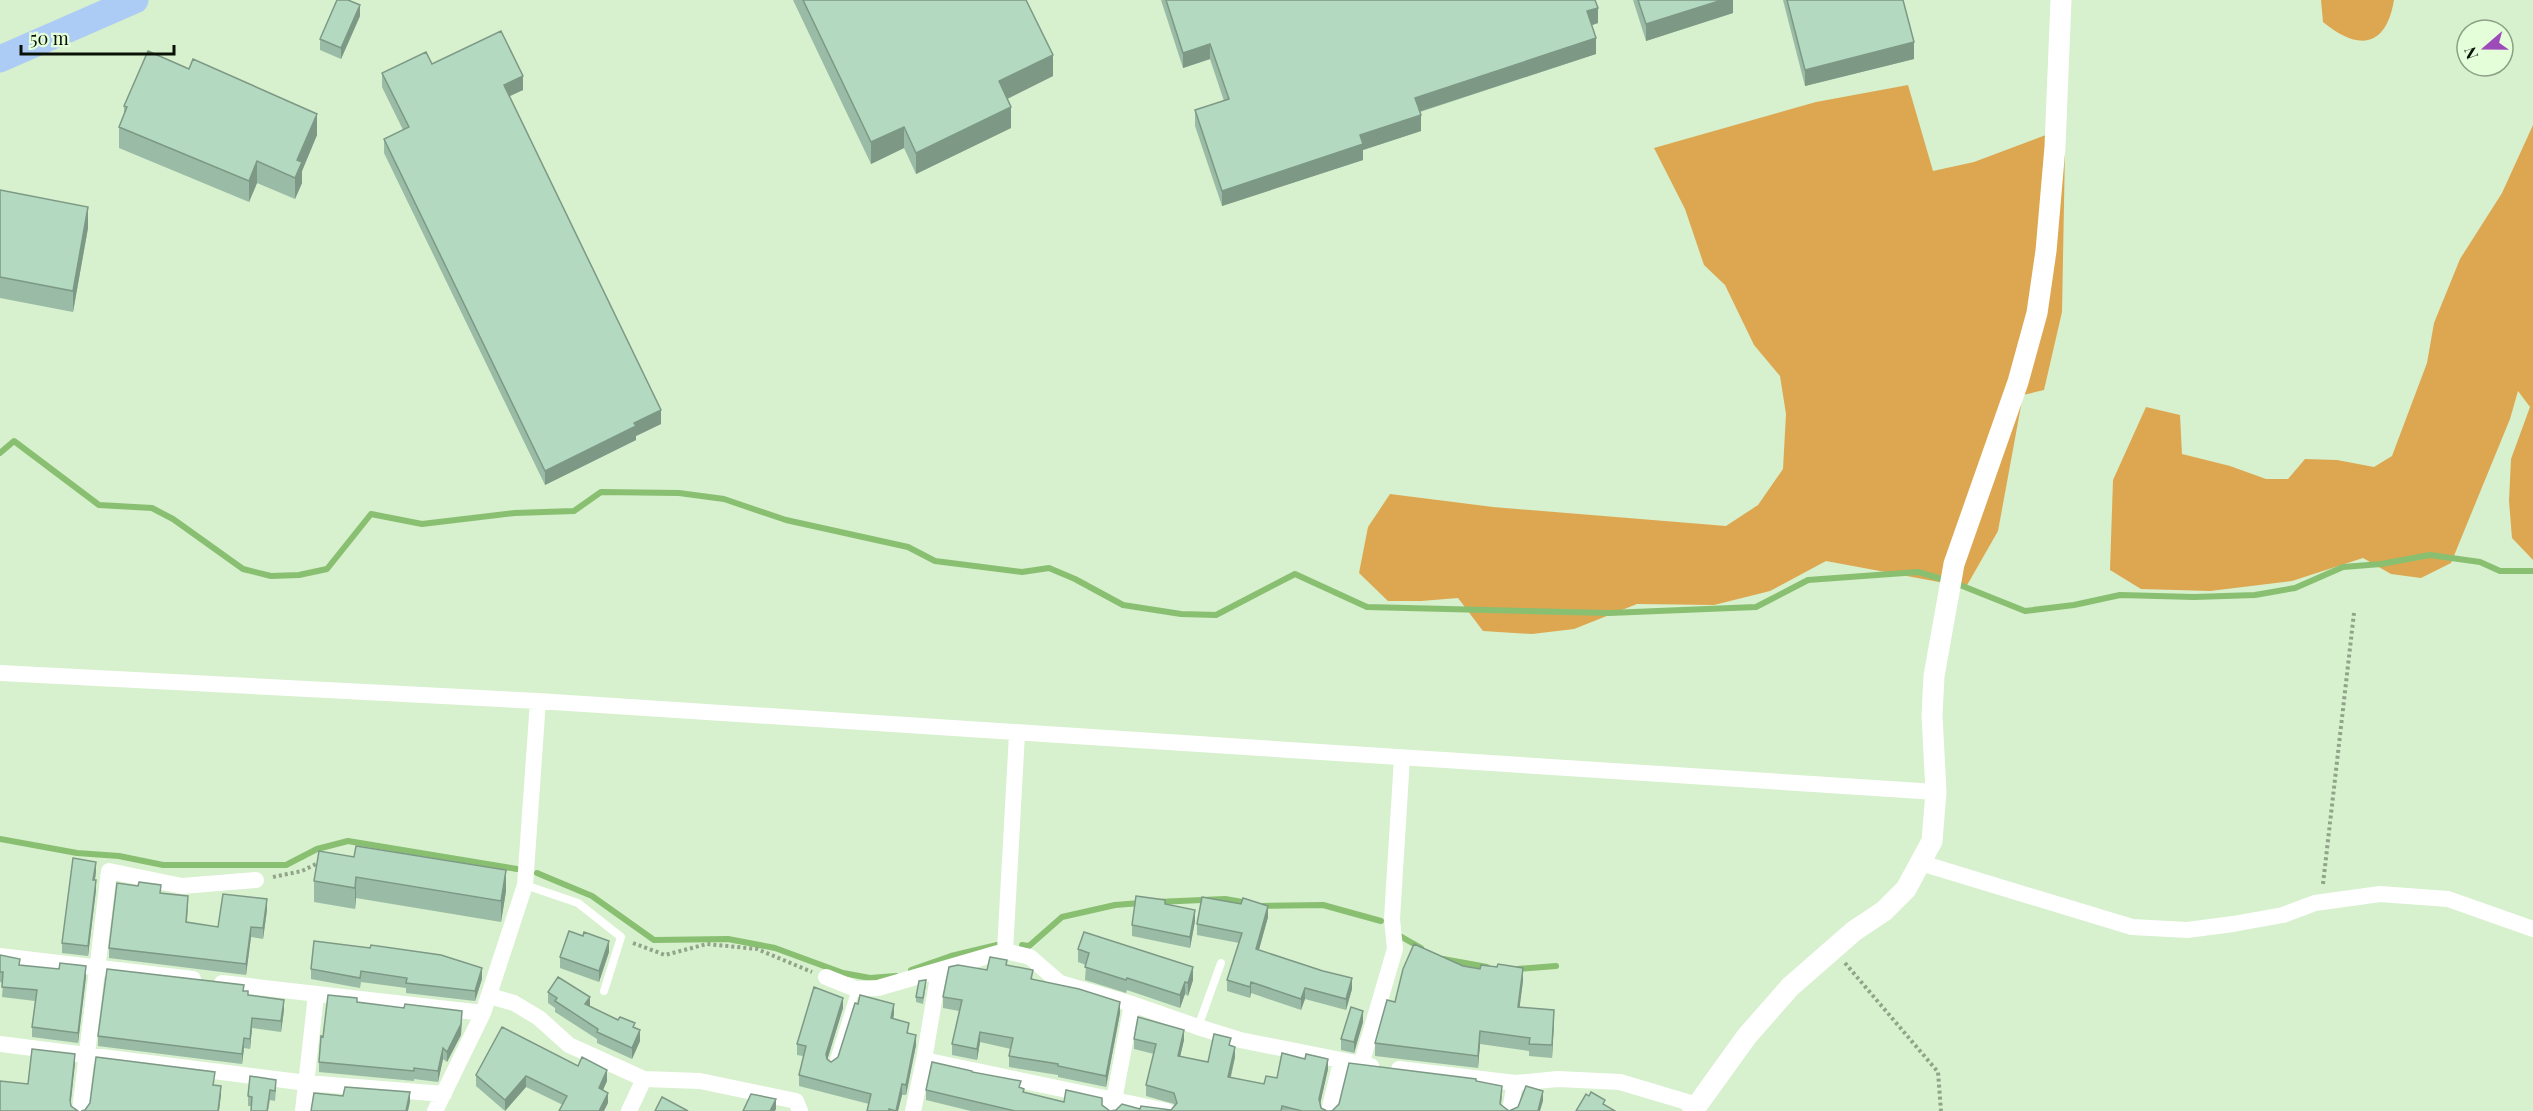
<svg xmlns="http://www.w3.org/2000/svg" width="2533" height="1111" font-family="'Playfair Display',serif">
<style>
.forest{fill:#dda751}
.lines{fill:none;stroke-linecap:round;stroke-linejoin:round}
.stream{stroke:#89bf71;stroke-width:6}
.path{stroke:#91a489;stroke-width:4;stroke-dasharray:3 3;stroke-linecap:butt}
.service{stroke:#fff;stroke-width:8}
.minor{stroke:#fff;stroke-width:16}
.tertiary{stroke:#fff;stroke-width:21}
.trunk{stroke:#acccf6;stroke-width:27}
.wall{fill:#9abba5}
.shaded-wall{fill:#7d9986}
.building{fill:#b3dac0;stroke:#7d9986;stroke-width:1.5}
</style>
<rect width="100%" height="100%" fill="#d7f0cd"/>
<!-- forest -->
<path class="forest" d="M2321,0H2394C2386,48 2358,51 2323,22Z
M1908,85L1933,171L1974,162L2051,133L2065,150L2062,312L2044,390L2023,395L1998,531L1966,587L1826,561L1770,591L1714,605L1637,604L1574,629L1532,634L1483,631L1458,598L1421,601H1388L1359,573L1368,527L1390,494L1493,507L1726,526L1758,505L1783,469L1786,414L1780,376L1754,345L1725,285L1704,265L1685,209L1654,148L1816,102Z
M2533,125V560L2512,538L2509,501L2511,459L2530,407L2518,391L2510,419L2451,563L2421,578L2391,574L2363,558L2292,581L2210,591L2141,589L2110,570L2113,480L2146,407L2180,415L2182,454L2230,466L2266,479H2288L2305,459L2337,460L2374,467L2392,456L2427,363L2434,323L2460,259L2502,193Z"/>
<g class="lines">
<!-- stream -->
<path class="stream" d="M0,453L14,441L99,505L152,508L173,519L243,569L271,576L299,575L327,569L371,514L422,524L515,513L574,511L601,492L679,493L724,499L786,520L908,547L935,561L1022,572L1049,568L1075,579L1123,605L1181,614L1216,615L1295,574L1367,607L1609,613L1756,607L1808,580L1918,572L1949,581
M1955,583L2025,611L2074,605L2120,595L2194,597L2255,595L2295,588L2343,567L2381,564L2430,555L2480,562L2500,571H2533
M0,839L77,853L119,856L163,865H286L317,849L348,841L517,869
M537,873L592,896L654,940L728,939L775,948L843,973L870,978L896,976
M1157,902L1225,899L1248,903
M1261,906L1323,905L1381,921
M1400,936L1421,948
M1022,945L1029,946L1062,917L1115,905L1141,903
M1443,959L1487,967
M1517,969L1556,966
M911,970L951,956L997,945"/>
<!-- path -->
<path class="path" d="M273,877L302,871L320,862
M2323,884L2354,613
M633,943L665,955L707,944L757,949L812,972
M1845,963L1938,1072L1941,1111"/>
<!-- service -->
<path class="service" d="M525,885L578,903L621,937L604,991
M1198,1027L1221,963
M832,1066L856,989"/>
<!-- minor -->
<path class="minor" d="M0,673L538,701L1936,792
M1921,863L2132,927L2187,930L2233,924L2283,915L2315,903L2380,894L2448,899L2533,929
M1005,951L1017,734
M0,956L193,979
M826,977L856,989L878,988L1005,951L1030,957L1060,983L1132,1004L1198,1027L1240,1040L1371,1066
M222,983L483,1013
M490,996L514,1003L539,1018L569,1045L644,1079L700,1081L796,1101L800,1111
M0,1044L307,1083L444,1094
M924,1060L1167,1111
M1361,1065L1395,949L1392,919L1402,758
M1399,1069L1515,1083L1558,1079L1620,1082L1697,1105
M80,1111L109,871L182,886L256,880
M303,1111L316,995
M435,1111L483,1013L525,885L538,701
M629,1111L644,1079
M913,1111L924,1060L939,971
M1112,1111L1132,1004
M1329,1111L1341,1062
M1510,1111L1515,1083"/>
<!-- tertiary -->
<path class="tertiary" d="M1693,1111L1747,1036L1790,987L1854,931L1884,911L1906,889L1932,841L1936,792L1932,715L1934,676L1954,564L2018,382L2037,313L2046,251L2055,147L2061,0"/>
<!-- trunk -->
<path class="trunk" d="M0,59L135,0"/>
</g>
<!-- wall -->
<path class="wall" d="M793,0H1026L1053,76L1007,99L1011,128L916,174L904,148L871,164Z
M1161,0H1595L1598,23L1591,25L1596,54L1420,112L1421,131L1363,150V160L1222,206L1195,126V110L1224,101L1210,59L1183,68Z
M1633,0H1733V13L1646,41Z
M1783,0H1903L1914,59L1805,86Z
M360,16L341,59L320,50V39Z
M432,64L523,90L509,96L661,424L636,436V440L545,485L384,153V139L403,130L382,87V73Z
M124,106L317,135L302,171V183L295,199L257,183L249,202L119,148V127L124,113Z
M0,190L88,228L73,312L0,298Z
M319,851L506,891L501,922L356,898L355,909L314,902V881Z
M96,872L95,880L96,890L88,956L62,953V943Z
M161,893L188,906L187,922L218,927L267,910L263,939L251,937L246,975L109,958V948Z
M1165,904L1195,921L1190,948L1132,936V925Z
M1268,917L1259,950L1352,989L1346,1010L1305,999L1301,1010L1251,993L1250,998L1227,991V980L1239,943L1197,935V924Z
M314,941L482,979L475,1001L406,993V988L361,982L360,988L311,979V969Z
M1078,949L1193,980L1188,996L1185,994L1180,1008L1127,990L1126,993L1085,980L1086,965L1078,962Z
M609,952L599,982L560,968V957Z
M0,955L20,965L86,977L78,1043L32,1037V1027L35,1001L2,997L3,983L0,982Z
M1007,965L1033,979L1120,1013L1106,1087L1058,1077V1075L1009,1067V1056L1011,1049L980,1042L977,1060L952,1055V1044L959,1011L943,1008V997L987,970Z
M1463,966L1523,981L1519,1008L1554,1022L1552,1058L1529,1056V1051L1480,1044L1478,1068L1375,1056V1043L1395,1002Z
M926,985L923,1004L916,1002V997Z
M244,991L248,995L284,1010L281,1032L252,1028L250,1049L244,1048L242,1064L98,1046V1036Z
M548,992L590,1006L635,1027L640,1041L632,1059L597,1043V1039L555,1012V1008L548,1003Z
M357,1002L462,1021L461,1035L447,1062L443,1059L438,1082L414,1079V1081L319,1072V1062L323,1037Z
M843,1008L827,1060L831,1062L838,1057L894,1014L893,1019L909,1033L916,1045L906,1095H902L898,1111H867L869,1104L799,1086V1075L803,1056L797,1055V1044Z
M1363,1022L1354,1053L1341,1050V1039Z
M1134,1039L1184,1040L1180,1056L1208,1062L1231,1046L1235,1057L1231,1077L1264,1084L1277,1078L1328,1069L1320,1103L1321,1108L1327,1111L1476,1081L1502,1096L1501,1105L1509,1111H971L926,1100V1090L972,1072L1021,1088L1024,1092L1064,1102L1102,1105L1110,1111L1140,1109L1171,1110L1175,1106L1174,1104L1146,1096V1085L1154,1054L1134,1049Z
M578,1066L607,1081L603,1090L608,1103L563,1105L526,1087L505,1111L476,1086V1075Z
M250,1076L276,1090L275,1101L270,1100L268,1111H251V1106H248V1096Z"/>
<!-- shaded-wall -->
<path class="shaded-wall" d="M1722,0H1733V13L1646,41V24Z
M360,5V16L341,59V48Z
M1598,8V23L1587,27V11Z
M1596,38V54L1415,113V98Z
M1914,42V59L1805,86V70Z
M1210,44V59L1183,68V53Z
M1053,55V76L999,103V81Z
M523,76V90L504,99V85Z
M1011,107V128L916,174V153Z
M317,114V135L302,171V183L295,199V178L297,160Z
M1421,115V131L1363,150V160L1222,206V191L1360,135Z
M904,127V148L871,164V142Z
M257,161V183L249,202V181Z
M88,207V228L73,312V291Z
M661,410V424L636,436V440L545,485V471L634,423Z
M96,862V872L93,890V880Z
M506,870V891L501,922V901Z
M356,877V898L355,909V888Z
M96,880V890L88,956V946Z
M267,899V910L263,939V928Z
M1268,906V917L1256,960V949Z
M1195,910V921L1190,948V937Z
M251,927V937L246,975V964Z
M609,941V952L599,982V971Z
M86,966V977L78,1043V1033Z
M1193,967V980L1188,996V983Z
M482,968V979L475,1001V991Z
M1523,968V981L1518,1020V1007Z
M1352,978V989L1346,1010V999Z
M1185,982V994L1180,1008V995Z
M1251,982V993L1250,998V987Z
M1305,988V999L1301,1010V999Z
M590,997V1008L585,1004Z
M843,998V1008L826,1064V1054Z
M284,1000V1010L281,1032V1021Z
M1120,1002V1013L1106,1087V1076Z
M894,1004V1014L891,1029V1018Z
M1554,1010V1022L1552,1058V1045Z
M462,1011L461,1035L447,1062V1052Z
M1363,1011V1022L1354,1053V1042Z
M252,1018V1028L250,1049V1039Z
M640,1030V1041L632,1059V1048Z
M1184,1030V1040L1178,1066V1056Z
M1480,1031V1044L1478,1068V1056Z
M980,1032V1042L977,1060V1049Z
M916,1035V1045L906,1095V1085Z
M244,1038V1048L242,1064V1054Z
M1235,1047V1057L1228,1087V1077Z
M443,1048V1059L438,1082V1071Z
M75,1054V1064L70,1110V1100Z
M1328,1059V1069L1319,1109V1099Z
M607,1070V1081L599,1099V1088Z
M526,1076V1087L505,1111V1100Z
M902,1084V1095L898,1111H896Z
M221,1086V1095L219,1111H218Z
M1543,1091V1101L1540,1111H1538Z
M410,1092V1102L408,1111H406Z
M608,1093V1103L604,1111H599Z
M776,1099V1109L775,1111H770Z"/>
<!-- building -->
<path class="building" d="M337,0H348L360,5L341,48L320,39Z
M803,0H1026L1053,55L999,81L1011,107L916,153L904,127L871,142Z
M1166,0H1595L1598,8L1587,11L1596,38L1415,98L1421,115L1360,135L1363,144L1222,191L1195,110L1229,99L1210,44L1183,53Z
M1638,0H1722L1646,24Z
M1787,0H1903L1914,42L1805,70Z
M501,31L523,76L504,85L661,410L634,423L636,426L545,471L384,139L409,127L382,73L426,52L432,64Z
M148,51L189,69L193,59L317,114L297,160L302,162L295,178L257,161L249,181L119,127L127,107L124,106Z
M0,190L88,207L73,291L0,277Z
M356,846L506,870L501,901L356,877L355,888L314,881L319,851L354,857Z
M73,858L96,862L93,880H96L88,946L62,943Z
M139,882L161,885L160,893L188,896L186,922L218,927L223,894L267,899L263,928L251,927L246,964L109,948L117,883L138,886Z
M1136,896L1165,900V904L1195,910L1190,937L1132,925Z
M1202,897L1241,904L1243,898L1268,906L1256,949L1323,971L1352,978L1346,999L1305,988L1301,999L1251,982L1250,987L1227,980L1242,933L1197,924Z
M569,931L583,936L584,932L609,941L599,971L560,957Z
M1084,932L1193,967L1188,983L1185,982L1180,995L1127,978L1126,980L1085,967L1089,953L1078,949Z
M314,941L370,948L371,945L441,955L482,968L475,991L406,983L407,978L361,971L360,978L311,969Z
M1414,944L1463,966L1480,969L1481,965L1497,967L1498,964L1523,968L1518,1007L1554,1010L1552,1045L1529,1044L1530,1038L1480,1031L1478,1056L1375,1043L1387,1000L1395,1002L1403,969Z
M0,955L20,959L19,965L59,969L60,963L86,966L78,1033L32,1027L37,990L2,987L3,972H0Z
M990,957L1007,960L1006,965L1033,970L1031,979L1079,989L1120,1002L1106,1076L1058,1066V1064L1009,1056L1013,1038L980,1032L977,1049L952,1044L962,1000L943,997L949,967L958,965L987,970Z
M107,969L244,985L243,991H248V995L284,1000L281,1021L252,1018L250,1039L244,1038L242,1054L98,1036Z
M558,977L590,997L585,1004L618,1020L620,1017L635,1023L633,1027L640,1030L632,1048L597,1032L598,1029L555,1001L557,998L548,992Z
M926,980L923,998L916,997L919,981Z
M814,987L843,998L826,1054L827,1059L831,1062L838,1057L855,1003L858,1004L860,995L894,1004L891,1018L909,1023L907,1033L916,1035L906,1085L902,1084L896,1111L889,1109V1111H867L871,1094L799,1075L806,1046L797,1044Z
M328,995L357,998V1002L404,1008L405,1004L462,1011L461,1024L447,1052L443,1048L438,1071L414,1068V1071L319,1062L321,1036L323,1037Z
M1351,1007L1363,1011L1354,1042L1341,1039Z
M1138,1017L1184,1030L1178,1056L1208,1062L1214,1034L1231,1038L1229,1045L1235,1047L1228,1077L1264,1084L1266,1076L1277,1078L1282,1053L1305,1059L1306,1054L1328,1059L1319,1099L1321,1108L1327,1111H1332L1339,1104L1349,1063L1476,1079V1081L1502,1086L1500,1104L1509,1111H1302L1282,1106L1281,1111H1015L926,1090L932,1062L972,1071V1072L1021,1081L1019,1087L1024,1089L1023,1092L1064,1102L1066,1090L1102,1098V1105L1110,1111L1116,1110L1122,1104L1140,1109L1141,1106L1171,1110L1177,1103L1174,1093L1146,1085L1156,1044L1134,1039Z
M502,1027L578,1066L582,1057L607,1070L599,1088L608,1093L599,1111H559L567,1096L526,1076L505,1100L476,1075Z
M32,1049L75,1054L70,1100L71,1106L78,1111H0V1081L28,1084Z
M96,1057L215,1072L213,1085L221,1086L218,1111H81L85,1110L90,1103Z
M250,1076L276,1080L275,1091L270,1090L267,1111H251L252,1097L248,1096Z
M1526,1086L1543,1091L1538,1111H1509L1518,1107Z
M345,1087L410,1092L406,1111H311L314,1093L343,1096Z
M1591,1092L1605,1100L1603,1104L1615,1111H1576L1586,1094L1589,1096Z
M751,1094L776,1099L770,1111H743Z
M662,1097L688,1111H655Z"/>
<!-- north arrow -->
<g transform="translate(2485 48) rotate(250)"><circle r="28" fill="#e4feda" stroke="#8da085" stroke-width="1.5"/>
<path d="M0-4.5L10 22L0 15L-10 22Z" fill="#9e4bba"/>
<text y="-9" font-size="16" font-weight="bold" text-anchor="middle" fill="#0a1206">N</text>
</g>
<!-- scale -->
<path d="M21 45v9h153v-9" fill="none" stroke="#0a1206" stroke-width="3"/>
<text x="30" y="45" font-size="18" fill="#0a1206" stroke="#e4feda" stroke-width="4.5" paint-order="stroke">50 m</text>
</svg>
